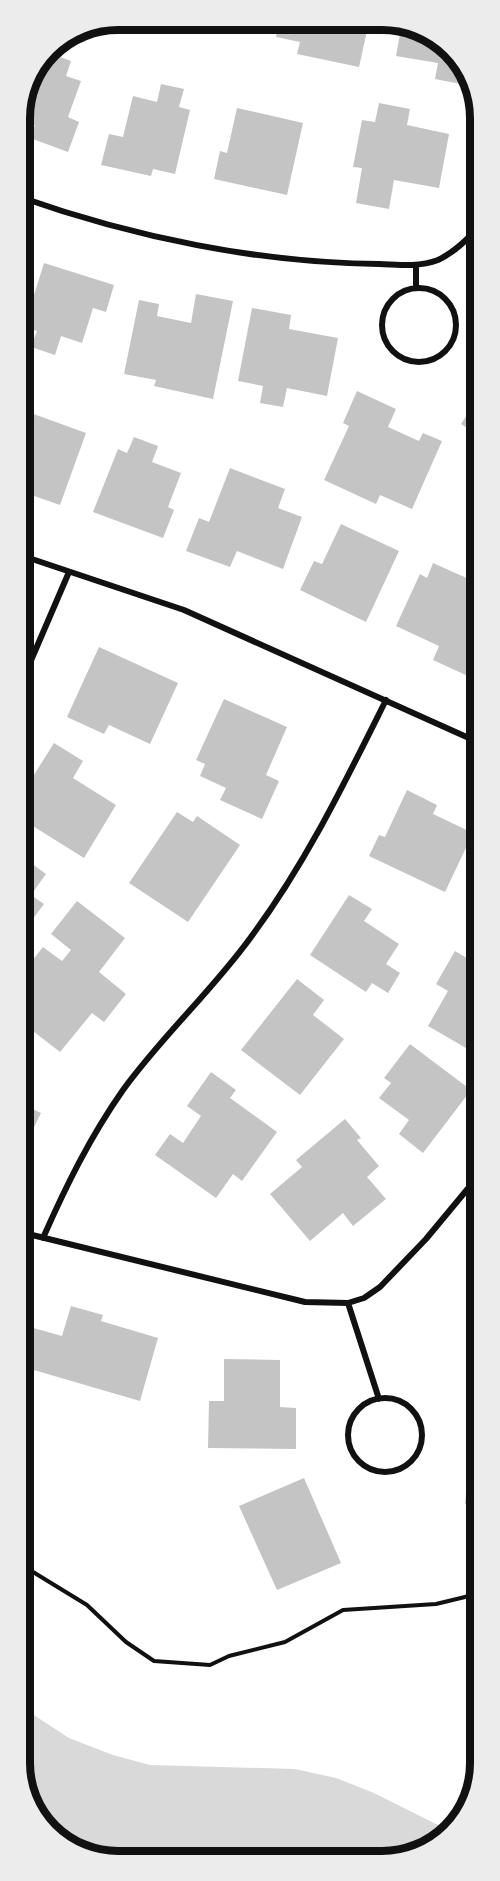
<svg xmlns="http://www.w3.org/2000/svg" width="500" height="1881" font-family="'Sofia Sans Condensed',sans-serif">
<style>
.water{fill:#d9d9d9}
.building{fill:#c4c4c4}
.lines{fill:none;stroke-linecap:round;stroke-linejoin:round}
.path{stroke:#111;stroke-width:4}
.minor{stroke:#111;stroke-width:6}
.rim{fill:none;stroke:#111;stroke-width:8}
</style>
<rect width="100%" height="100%" fill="#fff"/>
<!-- water -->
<path class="water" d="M20,1706L69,1738L113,1755L150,1765L295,1769L336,1778L374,1793L450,1831L395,1861L98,1860L44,1828L20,1776Z"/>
<!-- building -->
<path class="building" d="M185,20L222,21H244L243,32Z
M279,21L369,22L359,67L297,54L300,42L276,37Z
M402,23H407L456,53L471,86L435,79L438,63L396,56Z
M47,52L71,61L66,76L81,81L68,117L79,122L68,152L30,138L35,125L20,120V112Z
M161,84L184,89L179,107L190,110L175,174L153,169L151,176L101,165L109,134L123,137L133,96L157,102Z
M379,103L410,109L407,125L449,134L439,188L394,180L389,209L356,203L362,168L353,167L362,120L375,122Z
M237,108L303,123L287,195L214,179L220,151L227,153Z
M44,263L114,285L106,312L93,308L82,343L61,336L55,355L31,347L37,331L24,327Z
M196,294L233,301L213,399L154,386L156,380L124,374L139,300L159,304L157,316L191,323Z
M252,308L291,315L289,329L338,338L327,396L287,388L283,407L260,403L263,386L238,381Z
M357,391L396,409L388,427L419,441L423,433L442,441L412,509L380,495L376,504L324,480L349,426L343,423Z
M480,395V436L461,424Z
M20,409L86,433L60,505L20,491Z
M134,437L158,446L152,462L181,473L168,507L174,510L163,538L93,512L118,449L127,453Z
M230,468L285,489L278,508L302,517L283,569L237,551L230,567L186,551L199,518L209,522Z
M341,524L399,551L366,622L300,590L314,561L322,564Z
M433,563L480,584L477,603L480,604V632L474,645L480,647V655L470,677L433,660L439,646L396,626L420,574L427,578Z
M99,647L178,683L150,744L109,725L104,734L67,717Z
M224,699L287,727L266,775L279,781L262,819L220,800L226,788L200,776L205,764L196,760Z
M54,743L83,761L73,778L116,805L84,858L20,818V797Z
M407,790L437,805L433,814L473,833L445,892L369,856L379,835L385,837Z
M177,812L193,822L197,816L240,845L188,922L129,883Z
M20,855L46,874L31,895L44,904L20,936Z
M349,895L372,909L364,921L399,944L386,964L400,973L388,993L372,983L366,992L310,955Z
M77,901L125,938L99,972L126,994L104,1022L92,1013L60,1052L20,1021V976L43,947L62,961L71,950L51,934Z
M455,951L480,966L478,1055L428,1026L448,991L436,984Z
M297,979L324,1000L313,1015L344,1039L300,1095L241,1050Z
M410,1044L471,1090L423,1153L399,1134L409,1120L379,1098L391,1083L384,1078Z
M211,1072L236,1090L230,1098L277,1132L242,1181L233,1174L216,1198L155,1155L170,1134L183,1143L201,1116L187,1106Z
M20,1103L41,1113L27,1142L20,1138Z
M345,1119L361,1138L357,1140L379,1166L367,1177L386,1199L353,1226L343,1213L310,1241L270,1194L302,1167L296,1160Z
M71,1306L103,1315L101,1321L158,1338L140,1401L20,1366L30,1327L62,1336Z
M224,1359L280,1360V1407L296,1408V1449L208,1448L209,1401H224Z
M469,1459L480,1460V1505L465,1504Z
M304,1478L341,1563L277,1590L239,1506Z"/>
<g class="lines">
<!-- path -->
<path class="path" d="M20,1564L87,1605L126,1642L154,1661L210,1665L229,1656L285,1642L343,1610L436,1604L465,1597L480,1590"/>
<!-- minor -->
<path class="minor" d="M20,197C133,237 259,263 379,264C398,265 420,267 438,260C453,253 470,238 480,224
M416,265V288
M382 325a37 37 0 1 1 74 0a37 37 0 1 1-74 0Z
M20,555L184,610L480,743
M20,686L69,572
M20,1232L305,1302L348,1303L364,1298L380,1287L426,1239L480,1174
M43,1238C66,1186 90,1137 123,1090C162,1036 212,991 251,937C306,863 345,782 386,700
M348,1303L379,1399
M348 1435a37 37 0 1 1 74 0a37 37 0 1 1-74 0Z"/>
</g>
<!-- crop -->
<path d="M0 0H500V1881H0ZM118 30H382A88 88 0 0 1 470 118V1763A88 88 0 0 1 382 1851H118A88 88 0 0 1 30 1763V118A88 88 0 0 1 118 30Z" fill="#ececec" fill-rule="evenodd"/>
<path class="rim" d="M118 30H382A88 88 0 0 1 470 118V1763A88 88 0 0 1 382 1851H118A88 88 0 0 1 30 1763V118A88 88 0 0 1 118 30Z"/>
</svg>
